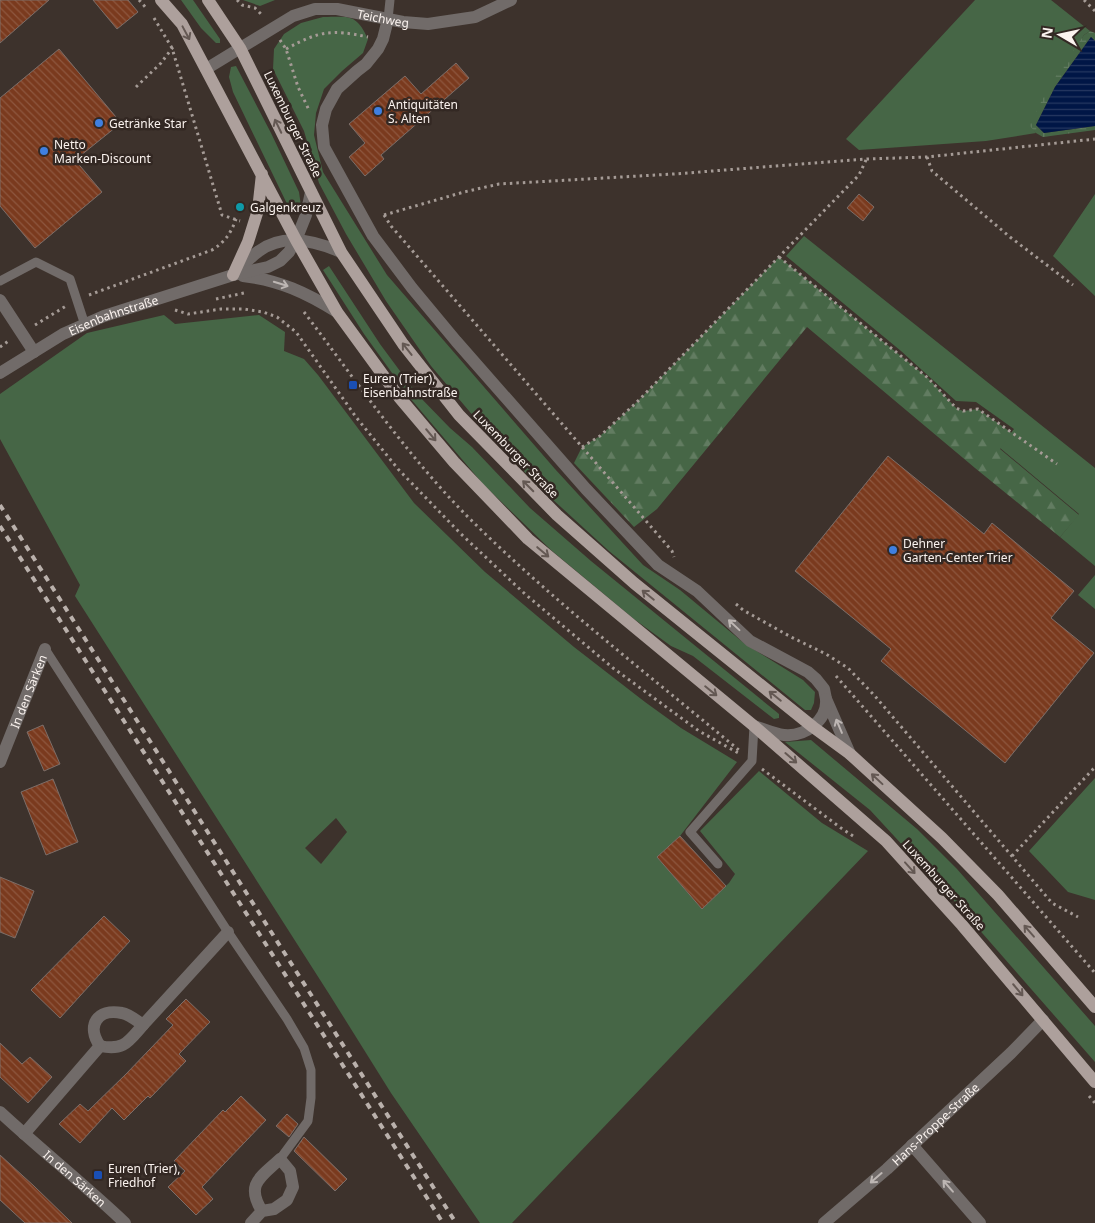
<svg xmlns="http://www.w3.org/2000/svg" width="1095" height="1223" font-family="'Noto Sans',sans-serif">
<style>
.green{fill:#466646;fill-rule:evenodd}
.forest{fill:url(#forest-firs)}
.wetland{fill:url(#wetland-marsh)}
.water{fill:url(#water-rules)}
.building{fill:url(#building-back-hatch);stroke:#7c6e69}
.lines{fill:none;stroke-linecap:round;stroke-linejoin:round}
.path{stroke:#a59b96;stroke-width:3;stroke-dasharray:2.5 4;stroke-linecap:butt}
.service{stroke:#716b69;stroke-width:9}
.minor{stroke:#716b69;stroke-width:12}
.tertiary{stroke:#716b69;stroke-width:12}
.primary{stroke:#ada09c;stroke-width:12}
.rail{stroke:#bab1ac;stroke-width:4;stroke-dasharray:6 6;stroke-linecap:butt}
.oneway{stroke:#645853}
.oneway2{stroke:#bdb6b3}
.shop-dot{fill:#3f7fe0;stroke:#332823;stroke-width:2}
.culture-dot{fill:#0f9aa8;stroke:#332823;stroke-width:2}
.transit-dot{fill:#1a4fb4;stroke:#332823;stroke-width:2}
.labels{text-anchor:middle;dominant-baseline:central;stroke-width:5;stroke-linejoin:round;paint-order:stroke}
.street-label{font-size:12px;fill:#fbf3ef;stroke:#332823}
.poi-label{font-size:12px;fill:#fbf3ef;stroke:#332823;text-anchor:start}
</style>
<defs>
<pattern id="forest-firs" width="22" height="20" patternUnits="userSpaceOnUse" patternTransform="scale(1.25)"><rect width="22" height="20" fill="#466646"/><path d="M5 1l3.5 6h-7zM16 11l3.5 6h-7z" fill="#627c61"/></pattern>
<pattern id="wetland-marsh" width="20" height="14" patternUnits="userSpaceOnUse" patternTransform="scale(1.25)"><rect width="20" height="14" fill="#466646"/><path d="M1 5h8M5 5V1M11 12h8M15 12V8" fill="none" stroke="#627c61"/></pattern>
<pattern id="water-rules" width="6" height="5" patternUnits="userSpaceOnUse" patternTransform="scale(1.25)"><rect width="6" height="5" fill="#001646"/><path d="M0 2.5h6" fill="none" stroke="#263861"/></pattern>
<pattern id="building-back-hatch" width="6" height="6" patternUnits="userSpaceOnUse" patternTransform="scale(1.25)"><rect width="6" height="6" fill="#7a3a1e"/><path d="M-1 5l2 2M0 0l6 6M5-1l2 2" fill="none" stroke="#8e573f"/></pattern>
</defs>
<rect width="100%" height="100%" fill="#3d322c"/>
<!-- green -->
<path class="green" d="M181,0H193L220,39V43H216L201,28Z
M243,0H275L260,6Z
M975,0H1051L1090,31L1084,35L1030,124L1036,133L986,141L859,150L846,139Z
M323,17C349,17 356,13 368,39L363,53L342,71L324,89L316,113L314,135L323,172L387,275L555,469L643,565L680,590L745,644L803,680L815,692L814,703L811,710H805L609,551L539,487L486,431L431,366L386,301L346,234L319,183L304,131L273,69L274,49L284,34L301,23Z
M236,66L271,133L299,192L301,206L298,211H293L289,208L233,92L229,77L231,67Z
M1095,194V296L1053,256Z
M804,236L1095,468V566L1060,537L1079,514L1000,448L1014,429L976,402L956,401L901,351L786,256Z
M329,266L380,344L417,394L450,428L472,447L530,508L591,561L779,714V718L774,719L693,656L671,646L634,619L551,550L483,484L410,398L364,334L323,270Z
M164,315L175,324L259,315L285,332L284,351L304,359L318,375L414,503L485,572L574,647L645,702L681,728L737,762L680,836L657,857L702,909L729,883L735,874L700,831L759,771L822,823L868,851L512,1223H480L391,1093L331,997L75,596L80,585L0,439V394L87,333ZM336,818L347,832L321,864L305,848Z
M1095,575V609L1078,595Z
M811,740L917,829L957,869L1095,1026V1062L955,902L870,810L785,742Z
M1095,778V900L1068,892L1029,851Z"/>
<!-- forest -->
<path class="forest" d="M779,257L928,378L956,408L963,411L978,409L1012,433L1000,449L1079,515L1060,537L975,468L807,327L657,509L634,527L574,463L582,447L600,436L637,402Z"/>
<!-- wetland -->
<path class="wetland" d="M1090,31L1095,33V41L1091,37L1055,87L1036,125L1044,133L1095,126V130L1043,137L1036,133L1029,125L1050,85L1084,35Z"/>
<!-- water -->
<path class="water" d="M1091,37L1095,41V126L1044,133L1036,125L1055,87Z"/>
<!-- building -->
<path class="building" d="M0,0H49L0,43Z
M93,0H128L138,12L117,29Z
M59,49L121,123L75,160L102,192L35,248L0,206V98Z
M456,63L469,78L381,155L384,159L365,176L349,157L365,143L349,124L405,76L421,94Z
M859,194L874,207L863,221L847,208Z
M888,456L984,534L992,523L1074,591L1051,618L1094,653L1005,763L881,661L891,649L795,571Z
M43,725L60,764L44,771L27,732Z
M53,779L78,842L46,855L21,792Z
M680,836L726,886L702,909L657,857Z
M0,877L34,891L15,938L0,932Z
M104,916L130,941L60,1018L31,990Z
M186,999L210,1022L179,1054L186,1061L150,1098L148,1096L124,1120L112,1108L80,1143L59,1124L80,1104L88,1111L126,1074L173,1025L166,1019Z
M0,1043L22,1064L30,1057L52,1077L28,1103L0,1077Z
M241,1096L266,1120L202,1187L213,1199L196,1215L168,1187L185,1171L174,1161L223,1110L225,1112Z
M287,1114L298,1124L289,1137L276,1126Z
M304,1137L347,1179L335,1191L294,1151Z
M0,1155L34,1186L72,1223H25L0,1200Z"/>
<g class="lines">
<!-- path -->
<path class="path" d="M139,0L147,9
M237,0L242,5L255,8L263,16
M1084,0L1095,11
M154,18L172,48L222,215L240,221
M280,40L286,49L298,87L309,110
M286,49C319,31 331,29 368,37
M136,87L161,63L173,47
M927,157L932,171L1010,237L1073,285
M384,215L391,226L672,551L674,557
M384,215L464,192L499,184L674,174L866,159L927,157L1095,139
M779,257L928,378L956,408L963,411L978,409L1057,464
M89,295L212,250C225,242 231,233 236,219
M216,299L244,293
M175,310L188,314L221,309H244L263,312L277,317L296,332L356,417L398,469L461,534L525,594L613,668L699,731L740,754
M304,312C357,382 408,457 470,519C554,602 649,675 740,751
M35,325L66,306
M0,347L10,340
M582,447L600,436L637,402L859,175L866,160
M736,604L743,610L791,637L826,654L848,668L874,695L1052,903L1078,917
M836,676L1095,973
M762,769L841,828L856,838
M1012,856L1095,767
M1089,1096L1095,1103"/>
<!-- service -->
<path class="service" d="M388,19L390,0
M0,281L36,262L70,279L85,325
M45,649L228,932L287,1019L304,1048L311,1070V1098L308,1121L280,1159
M718,864L690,832L752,761L754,726"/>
<!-- minor -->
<g class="minor">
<path d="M388,19L383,39L378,49L366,64L357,71L337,89L326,109L322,125L324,147L373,236L412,288L456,341L586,489L658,565L697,591L750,641L808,672L816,679L824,689L826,699L850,754"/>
<path id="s1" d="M206,69L293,16L315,9H337L403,22L428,24L475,17L511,0"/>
<path d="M0,300L34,352"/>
<path d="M754,726C764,729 774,734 784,735C805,737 828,720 826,699"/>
<path id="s2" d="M0,762L45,649"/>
<path d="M100,1046C124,1051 128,1042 143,1025"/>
<path id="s3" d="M0,1112C41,1150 85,1185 125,1223"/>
<path d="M24,1134L100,1046C86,1026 97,1008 122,1013C129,1014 137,1021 143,1025L228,932"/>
<path d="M912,1145L980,1223"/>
<path d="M251,1223L262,1211L274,1209L287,1200L293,1187L290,1171L280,1159C261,1177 245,1184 262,1211"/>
<path id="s4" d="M824,1223L887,1169L1011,1053L1043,1020"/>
</g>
<!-- tertiary -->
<g class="tertiary">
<path d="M233,275C242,267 250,257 259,251C283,233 316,241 341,252"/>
<path d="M243,276C279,280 307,293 337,312"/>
<path id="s5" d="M0,373L63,334L104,316L233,275L268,267L280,261L289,252L296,240L306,215L311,192"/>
</g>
<!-- primary -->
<path class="primary" d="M161,0L182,24L296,240L337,312L399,397L454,462L528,539L754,726L886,841L962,925L1095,1082
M208,0L240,48L341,252L403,344L459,415L557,515L634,583L813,727L850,754L942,838L998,895L1095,1007
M233,275L248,242L258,210L262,174"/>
<!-- rail -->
<path class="rail" d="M0,505L456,1223
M0,526L443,1223"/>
</g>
<!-- one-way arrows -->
<defs><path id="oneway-shaft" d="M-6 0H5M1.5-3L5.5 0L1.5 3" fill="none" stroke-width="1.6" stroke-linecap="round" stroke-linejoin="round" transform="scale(1.25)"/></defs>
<g class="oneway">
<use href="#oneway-shaft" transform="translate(186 33) rotate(62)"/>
<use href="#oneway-shaft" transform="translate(278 126) rotate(-116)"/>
<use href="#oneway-shaft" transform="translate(407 349) rotate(-128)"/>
<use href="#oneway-shaft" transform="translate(431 435) rotate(50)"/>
<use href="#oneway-shaft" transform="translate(528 486) rotate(-135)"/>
<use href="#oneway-shaft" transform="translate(543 552) rotate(40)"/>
<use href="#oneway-shaft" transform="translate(648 595) rotate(-141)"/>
<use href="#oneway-shaft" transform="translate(711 691) rotate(39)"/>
<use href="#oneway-shaft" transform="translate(775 696) rotate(-141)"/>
<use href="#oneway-shaft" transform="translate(791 758) rotate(41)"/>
<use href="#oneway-shaft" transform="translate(877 779) rotate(-137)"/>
<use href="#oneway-shaft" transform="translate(910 868) rotate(48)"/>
<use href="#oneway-shaft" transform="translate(1029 931) rotate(-131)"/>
<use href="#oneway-shaft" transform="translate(1018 990) rotate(50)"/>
</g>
<g class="oneway2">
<use href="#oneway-shaft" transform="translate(281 284) rotate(17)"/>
<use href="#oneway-shaft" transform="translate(734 625) rotate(-137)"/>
<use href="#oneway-shaft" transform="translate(839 726) rotate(-113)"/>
<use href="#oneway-shaft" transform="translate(876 1178) rotate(139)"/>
<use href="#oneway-shaft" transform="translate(948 1186) rotate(-131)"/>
</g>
<!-- markers -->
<g class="shop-dot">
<circle cx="378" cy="111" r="5"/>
<circle cx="99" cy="123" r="5"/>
<circle cx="44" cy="151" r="5"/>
<circle cx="893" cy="550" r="5"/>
</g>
<circle class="culture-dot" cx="240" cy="207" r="5"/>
<g class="transit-dot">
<rect x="348" y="380" width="10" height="10" rx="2.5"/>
<rect x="93" y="1170" width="10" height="10" rx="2.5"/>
</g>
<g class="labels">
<!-- street labels -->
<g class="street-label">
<text stroke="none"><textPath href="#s1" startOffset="194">Teichweg</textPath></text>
<text transform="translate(293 124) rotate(64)">Luxemburger Straße</text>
<text stroke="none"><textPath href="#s5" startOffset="128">Eisenbahnstraße</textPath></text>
<text transform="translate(516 454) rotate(46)">Luxemburger Straße</text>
<text stroke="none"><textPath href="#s2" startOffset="76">In den Särken</textPath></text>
<text transform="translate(944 885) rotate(48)">Luxemburger Straße</text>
<text stroke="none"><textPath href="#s4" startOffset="149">Hans-Proppe-Straße</textPath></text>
<text stroke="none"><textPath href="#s3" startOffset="100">In den Särken</textPath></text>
</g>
<!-- poi labels -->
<g class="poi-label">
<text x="388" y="104">Antiquitäten<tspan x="388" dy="14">S. Alten</tspan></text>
<text x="109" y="123">Getränke Star</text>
<text x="54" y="144">Netto<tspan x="54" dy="14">Marken-Discount</tspan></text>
<text x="250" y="207">Galgenkreuz</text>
<text x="363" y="378">Euren (Trier),<tspan x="363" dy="14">Eisenbahnstraße</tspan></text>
<text x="903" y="543">Dehner<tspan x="903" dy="14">Garten-Center Trier</tspan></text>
<text x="108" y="1168">Euren (Trier),<tspan x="108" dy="14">Friedhof</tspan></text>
</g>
</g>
<!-- north arrow -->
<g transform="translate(1060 35) rotate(279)" stroke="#332823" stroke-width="4" paint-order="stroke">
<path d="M0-4L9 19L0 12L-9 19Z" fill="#fbf3ef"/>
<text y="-8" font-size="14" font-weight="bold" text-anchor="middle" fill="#fbf3ef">N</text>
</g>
</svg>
